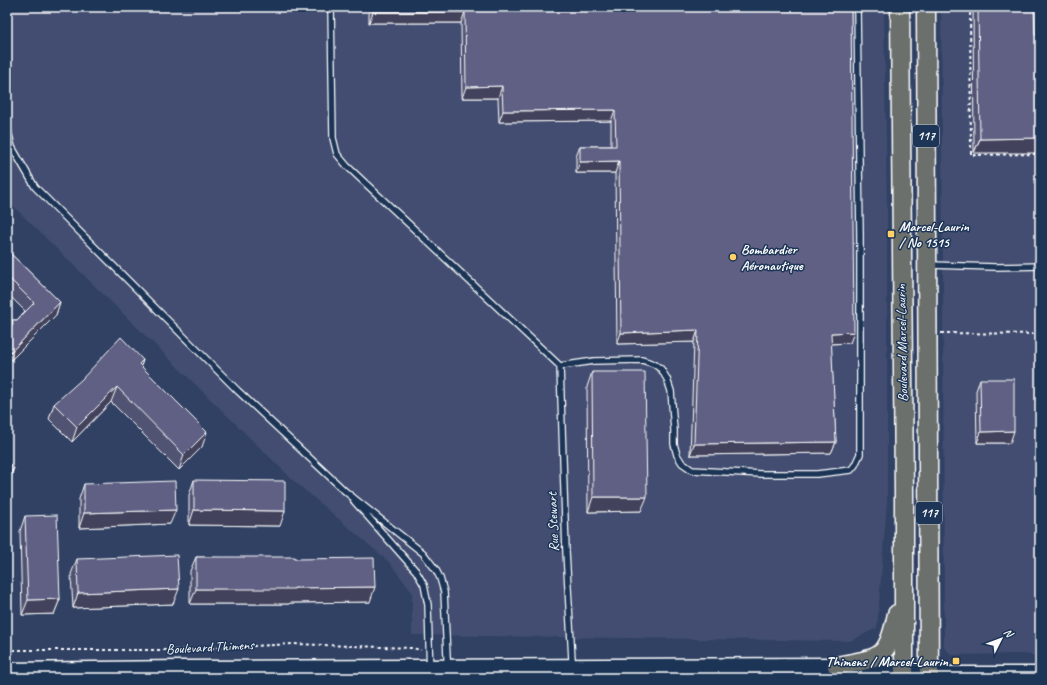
<svg xmlns="http://www.w3.org/2000/svg" width="1047" height="685" font-family="Caveat,sans-serif">
<style>
.built{fill:#424e71}
.lines{fill:none;stroke-linecap:round;stroke-linejoin:round}
.lane-casing{stroke:#fff;stroke-width:8}
.secondary-casing{stroke:#fff;stroke-width:19}
.primary-casing{stroke:#fff;stroke-width:21}
.path{stroke:#fff;stroke-width:2;stroke-dasharray:3 3;stroke-linecap:butt}
.lane{stroke:#1d3557;stroke-width:5.5}
.secondary{stroke:#1d3557;stroke-width:16}
.primary{stroke:#6c706d;stroke-width:18}
.wall{fill:#515372;stroke:#fff}
.shaded-wall{fill:#42435c;stroke:#fff}
.building{fill:#5e6084;stroke:#fff}
.poi-dot{fill:#ffd166;stroke:#1d3557;stroke-width:1.5}
.labels{text-anchor:middle;dominant-baseline:central;stroke-width:3;stroke-linejoin:round;paint-order:stroke}
.shield{fill:#1d3557;stroke:#bbc2cd;stroke-width:1}
.shield-label{font-size:13px;font-weight:bold;fill:#fff}
.poi-label{font-size:14px;font-weight:bold;fill:#fff;stroke:#1d3557;text-anchor:start}
.street-label{font-size:14px;fill:#fff;stroke:#1d3557}
</style>
<rect width="100%" height="100%" fill="#304164"/>
<filter id="ink" filterUnits="userSpaceOnUse"><feTurbulence type="fractalNoise" baseFrequency=".025" numOctaves="2"/><feDisplacementMap in="SourceGraphic" scale="8" xChannelSelector="R" yChannelSelector="G"/><feConvolveMatrix kernelMatrix="1 2 1 2 8 2 1 2 1" color-interpolation-filters="sRGB"/></filter>
<g filter="url(#ink)">
<!-- built -->
<path class="built" d="M7,7H884L887,215V501L877,628L850,641L412,635V592L388,561L294,481L7,200Z
M941,7H1040V656L1025,654L952,655L945,649L944,645L943,273Z"/>
<g class="lines">
<!-- lane casing -->
<g class="lane-casing">
<path id="lane" d="M331,7L333,138L337,154L347,166L560,366L594,361L642,360L654,364L661,369L667,379L671,391L674,430V444L677,455L682,463L692,470L761,474H817L851,470L855,465L860,454V235L857,7
M7,127L12,147L35,187L238,391L346,492L423,553L436,570L440,578L444,592L448,678
M930,265L995,267L1040,266
M560,366L566,551L573,678
M354,501L416,571L424,585L428,605L430,678"/>
</g>
<!-- secondary casing -->
<g class="secondary-casing">
<path id="secondary" d="M7,671L182,669L837,666L942,675H1040"/>
</g>
<!-- primary casing -->
<g class="primary-casing">
<path id="primary" d="M900,7L904,493V678
M926,7L929,678
M837,666C880,657 887,662 897,614"/>
</g>
<!-- path -->
<path class="path" d="M970,7L971,155L1040,154
M941,333L1040,334
M7,650H176L293,644L412,648L421,650"/>
<!-- lane -->
<use href="#lane" class="lane"/>
<!-- secondary -->
<use href="#secondary" class="secondary"/>
<!-- primary -->
<use href="#primary" class="primary"/>
</g>
<!-- wall -->
<path class="wall" d="M369,7H851L850,343L831,344L836,442L831,453L690,455L694,342L617,344L615,173H576V157L580,146H611V121L499,122L498,98H462L461,23H369Z
M973,7H1034L974,153Z
M7,250L60,302L56,315L7,364V330L9,328L12,320H17L25,311L7,293Z
M143,360L141,366L202,447L179,470L111,402L72,442L49,419L54,404Z
M592,372L641,511L588,512L587,387Z
M980,379L1010,443H977L976,391Z
M194,480L280,526L189,525V495Z
M84,484L170,524L79,528V499Z
M25,516L60,599L54,614L22,615L20,531Z
M196,557L295,559L370,602L290,603L289,604H190V571Z
M77,559L173,604L73,608L71,574Z"/>
<!-- shaded-wall -->
<path class="shaded-wall" d="M373,12H465L461,23H369Z
M502,86L498,98H462L466,87Z
M615,110L611,121L499,122L503,111Z
M1040,138V153H974L980,139Z
M619,161L615,173H576L580,162Z
M60,302L56,315L7,364V356Z
M698,330L694,342L617,344L621,333Z
M854,332L850,343L827,344L831,333Z
M143,360L138,375L139,364Z
M117,387L111,402L72,442L77,427Z
M1014,431L1010,443H977L981,432Z
M207,432L202,447L179,470L184,455Z
M836,442L831,453L690,455L694,444Z
M14,468L10,479L7,483V477Z
M593,497H647L641,511L588,512Z
M176,510L170,524L79,528L84,513Z
M194,510L285,511L280,526L189,525Z
M375,587L370,602L290,603L289,604H190L196,589Z
M179,589L173,604L73,608L78,593Z
M60,599L54,614L22,615L28,600Z"/>
<!-- building -->
<path class="building" d="M373,7H851L854,332L831,333L836,442L694,444L698,330L621,333L619,161L580,162V146H616L615,110L503,111L502,86L466,87L465,12H373Z
M978,7H1034L1035,35H1040V138L980,139Z
M7,250L60,302L7,356V330L13,324L12,320H17L34,303L7,276Z
M121,337L143,360L139,364L207,432L184,455L117,387L77,427L54,404L82,379Z
M592,372H645L647,497H593Z
M980,379H1014V431L981,432Z
M7,461L14,468L7,477Z
M194,480L285,481V511L194,510Z
M175,481L176,510L84,513V484Z
M57,515L60,599L28,600L25,516Z
M177,555L179,589L78,593L77,559Z
M196,557H295V559L374,558L375,587L294,588V589H196Z"/>
</g>
<!-- markers -->
<g class="poi-dot">
<rect x="887" y="230" width="8" height="8" rx="2"/>
<circle cx="733" cy="257" r="4"/>
<rect x="952" y="657" width="8" height="8" rx="2"/>
</g>
<g class="labels">
<!-- shield labels -->
<g class="shield">
<rect x="913" y="125" width="26" height="22" rx="3"/>
<rect x="916" y="502" width="26" height="22" rx="3"/>
</g>
<g class="shield-label">
<text x="926" y="136">117</text>
<text x="929" y="513">117</text>
</g>
<!-- poi labels -->
<g class="poi-label">
<text x="899" y="226">Marcel-Laurin<tspan x="899" dy="16">/ No 1515</tspan></text>
<text x="741" y="249">Bombardier<tspan x="741" dy="16">Aéronautique</tspan></text>
<text x="948" y="661" text-anchor="end">Thimens / Marcel-Laurin</text>
</g>
<!-- street labels -->
<g class="street-label">
<text transform="translate(902 343) rotate(-91)">Boulevard Marcel-Laurin</text>
<text transform="translate(553 522) rotate(-92)">Rue Stewart</text>
<text transform="translate(210 647) rotate(-3)">Boulevard Thimens</text>
</g>
</g>
<!-- margin -->
<rect width="1047" height="685" fill="none" stroke="#1d3557" stroke-width="24"/>
<rect x="12" y="12" width="1023" height="661" fill="none" stroke="#fff" stroke-width="1.5" filter="url(#ink)"/>
<!-- north arrow -->
<g transform="translate(1001 639) rotate(48)" stroke="#1d3557" stroke-width="3" paint-order="stroke">
<path d="M0-3L7 15L0 10L-7 15Z" fill="#ffffff"/>
<text y="-6" font-size="11" font-weight="bold" text-anchor="middle" fill="#ffffff">N</text>
</g>
</svg>
